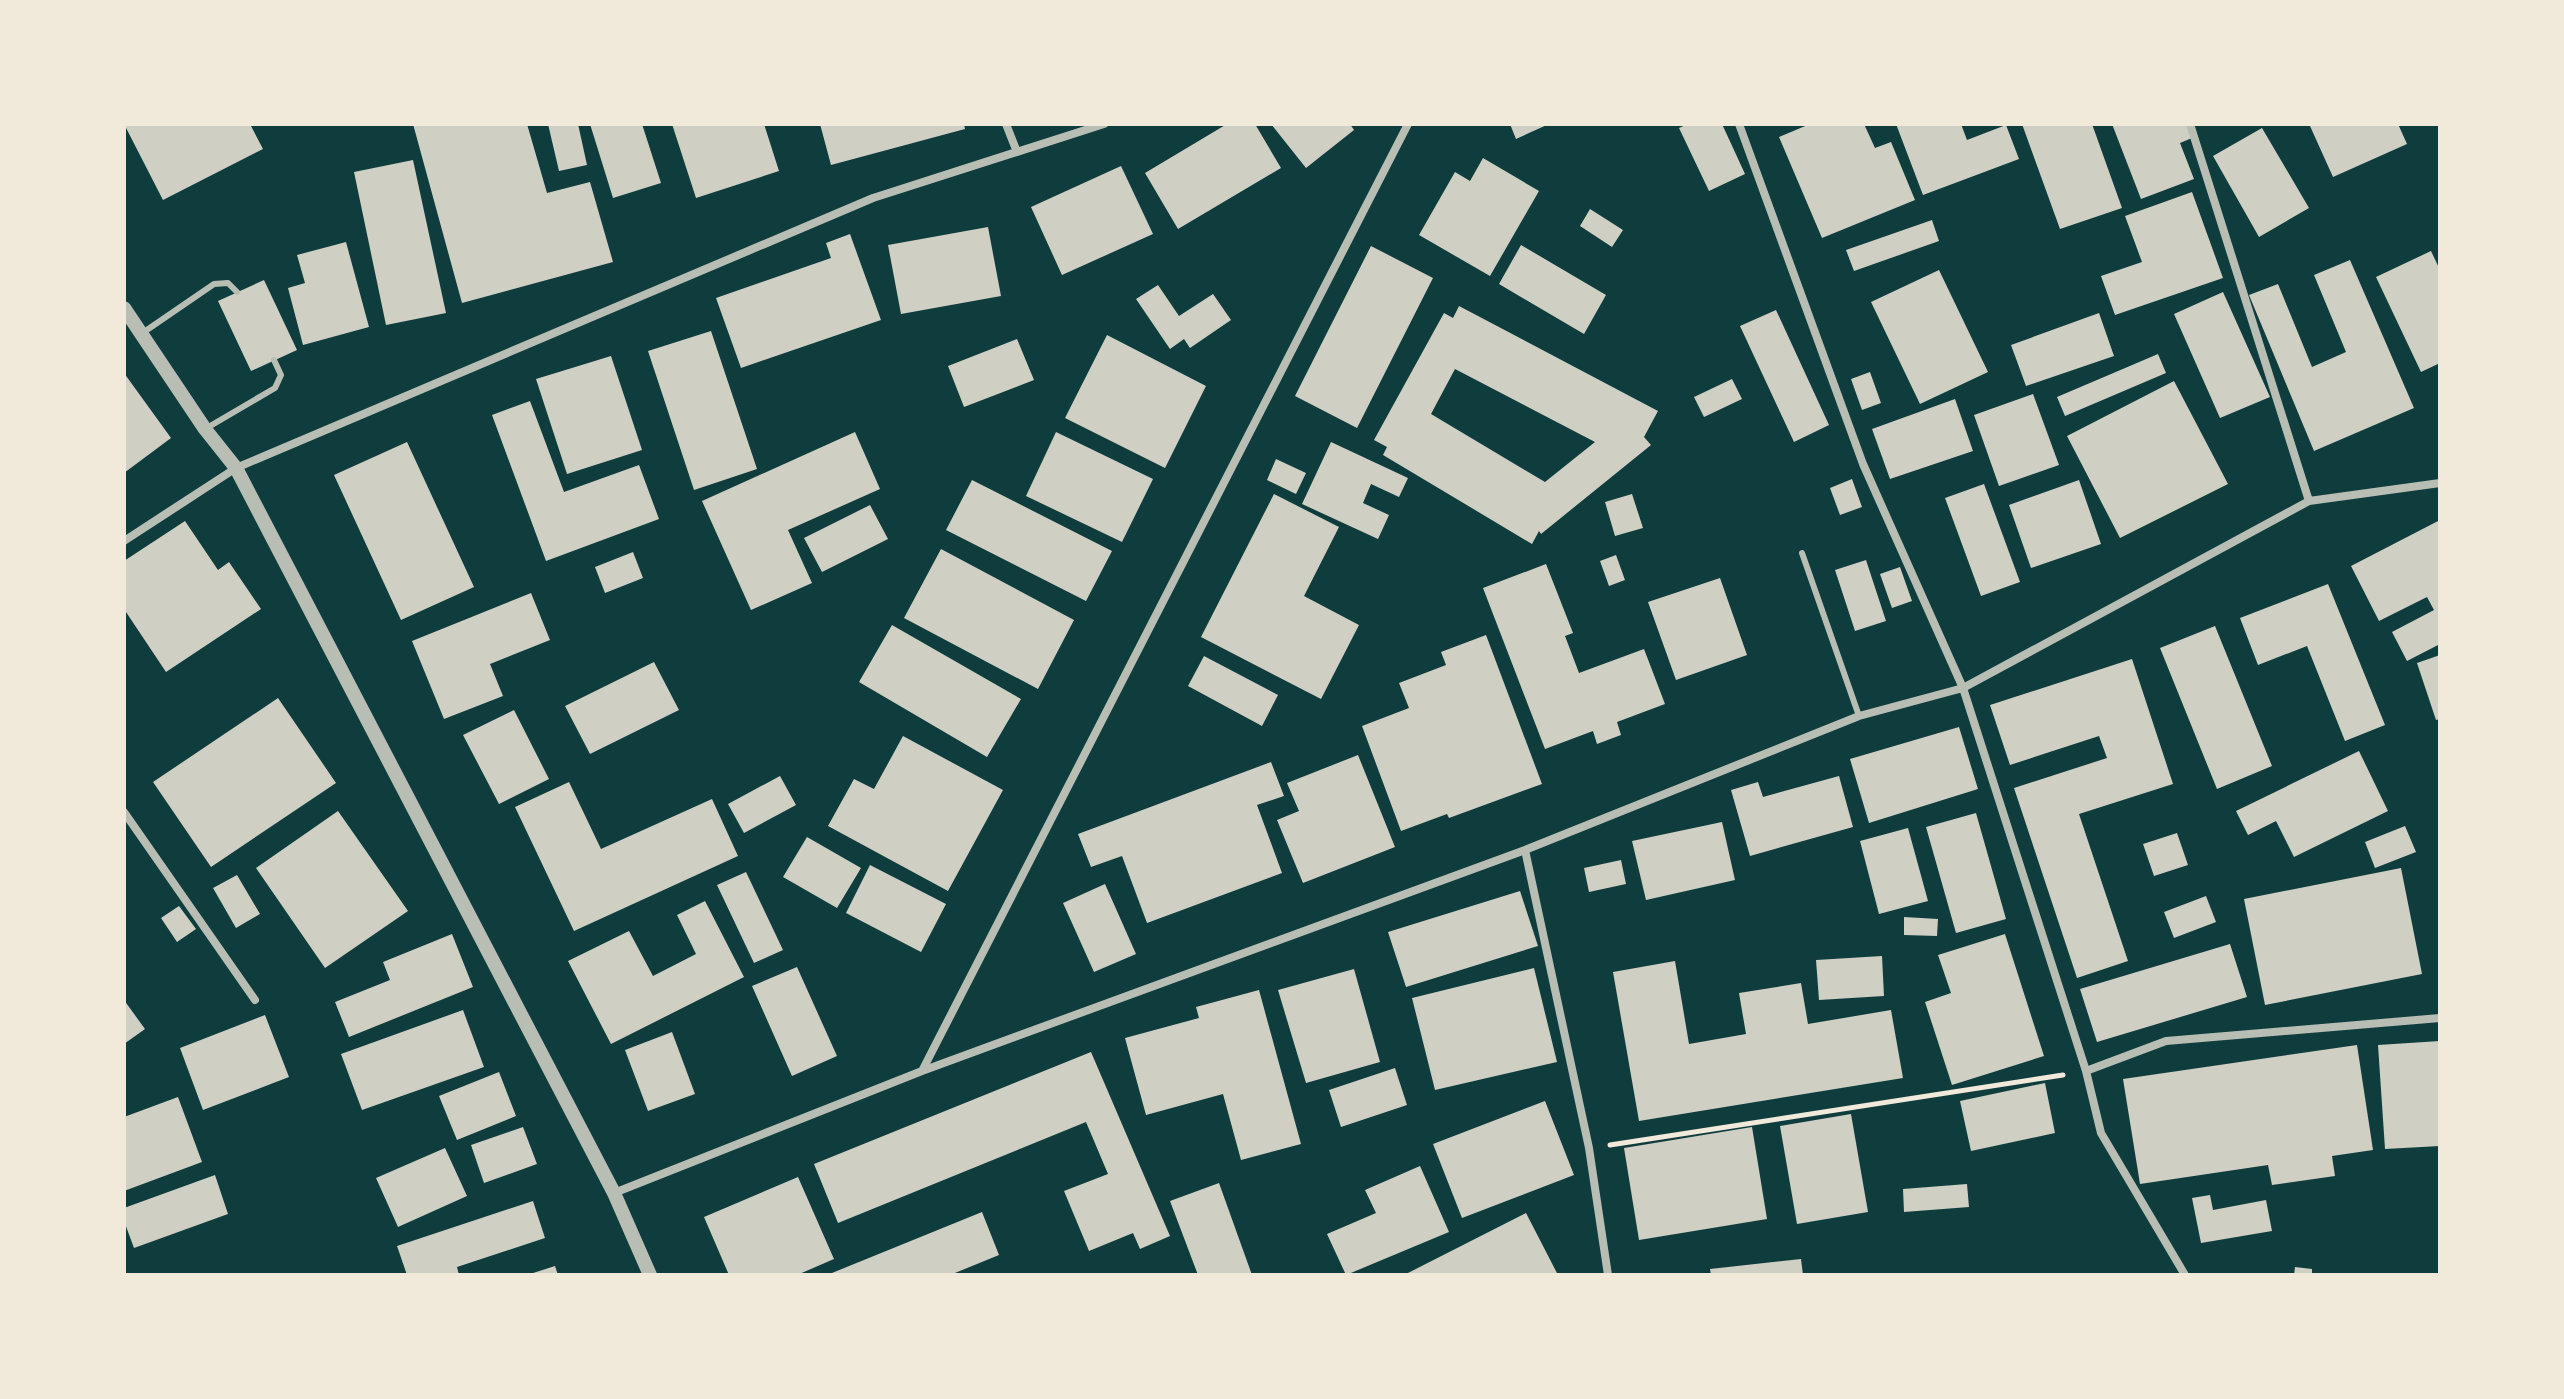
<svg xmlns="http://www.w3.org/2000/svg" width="2564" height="1399" font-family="Manrope,sans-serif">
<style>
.building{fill:#cfcfc3;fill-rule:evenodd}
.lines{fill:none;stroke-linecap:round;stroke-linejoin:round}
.path{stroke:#f1e9da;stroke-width:5}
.service{stroke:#b8beb3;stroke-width:6}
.minor{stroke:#b8beb3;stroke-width:8}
.tertiary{stroke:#b8beb3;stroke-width:14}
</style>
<rect width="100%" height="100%" fill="#0f3d3e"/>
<!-- building -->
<path class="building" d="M124,124H250L263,149L163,200Z
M413,124H527L547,193L590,182L613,262L462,303Z
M548,124H578L587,165L559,171Z
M590,124H642L661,183L613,198Z
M672,124H764L779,171L696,198Z
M820,124H964L965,129L831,165Z
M1227,124H1255L1281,168L1178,229L1145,173Z
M1271,124H1350L1354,130L1306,168Z
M1510,124H1549L1516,139Z
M1688,124H1722L1745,174L1709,191L1679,128Z
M1810,124H1864L1875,148L1891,142L1915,200L1822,238L1779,137Z
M1896,124H1961L1967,140L2006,125L2019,159L1923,195Z
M2022,124H2092L2122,208L2060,229Z
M2112,124H2186L2192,138L2180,143L2194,179L2141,199Z
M2315,124H2398L2407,144L2333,177L2310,126Z
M2262,128L2309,208L2259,237L2213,156Z
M1483,158L1539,191L1490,276L1419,235L1455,172L1470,181Z
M413,160L446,313L386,325L354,172Z
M1121,166L1153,234L1062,275L1031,207Z
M2192,192L2223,278L2115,315L2101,276L2142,262L2125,216Z
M1590,209L1623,230L1612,247L1580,226Z
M1932,220L1939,241L1854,271L1846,250Z
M988,227L1001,296L901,314L888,245Z
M850,234L881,320L741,368L716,298L831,258L826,243Z
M346,242L369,327L303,345L288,288L305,283L297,255Z
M1521,245L1606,295L1584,334L1499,284Z
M1371,246L1433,278L1357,428L1295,396Z
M2431,251L2440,270V363L2421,372L2376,277Z
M2350,260L2414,408L2314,451L2249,295L2278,284L2312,367L2346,352L2314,275Z
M1939,270L1988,372L1920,404L1871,302Z
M264,280L297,350L251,371L218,301Z
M1158,285L1179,316L1213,294L1231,320L1190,348L1184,339L1170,349L1136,299Z
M2223,292L2270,397L2220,418L2174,314Z
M1459,306L1658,411L1644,437L1651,445L1541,534L1539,531L1532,544L1383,455L1387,447L1374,440L1444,313L1453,318ZM1455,369L1595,442L1545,482L1431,414Z
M1776,310L1829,425L1794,442L1740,326Z
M2099,313L2114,356L2026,386L2011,345Z
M711,331L757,469L694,490L648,351Z
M1107,335L1206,386L1165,468L1065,418Z
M1017,339L1034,380L964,407L948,366Z
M2158,354L2166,373L2065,416L2057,397Z
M611,356L642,450L567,474L536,379Z
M1870,372L1881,403L1862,410L1851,379Z
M124,373L171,438L124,473Z
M1732,379L1742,399L1704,417L1694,397Z
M2174,381L2228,484L2120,538L2067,436Z
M2033,394L2059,465L1999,486L1974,415Z
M1955,399L1973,451L1890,479L1872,429Z
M530,401L564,492L639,465L659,519L546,561L492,415Z
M855,432L880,489L788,530L812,583L751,610L702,501Z
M1056,432L1153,479L1122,542L1026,496Z
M407,442L474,587L401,620L334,475Z
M1331,442L1408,478L1399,497L1371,484L1363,503L1389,515L1378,539L1302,504Z
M1276,459L1306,473L1296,494L1267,480Z
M1852,479L1862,507L1840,515L1830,488Z
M972,480L1112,551L1086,601L946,530Z
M2079,480L2101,544L2031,568L2009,505Z
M1984,484L2020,582L1981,596L1945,498Z
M1274,494L1339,527L1304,596L1359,625L1321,699L1201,637Z
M1632,494L1643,528L1615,536L1605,502Z
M870,505L888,539L822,572L804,538Z
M2440,520V644L2407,661L2392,632L2434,610L2427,597L2379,621L2351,566Z
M185,521L218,570L229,562L261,609L166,672L124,609V561Z
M941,549L1074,620L1038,689L904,618Z
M633,552L643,578L605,593L595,567Z
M1616,555L1625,580L1609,586L1600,561Z
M1866,560L1886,621L1855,631L1835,570Z
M1546,564L1573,633L1565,636L1579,673L1644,649L1665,704L1617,722L1621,735L1597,744L1593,731L1545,749L1483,588Z
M1900,567L1912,601L1892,608L1880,574Z
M1720,578L1747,655L1676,680L1648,602Z
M2328,584L2385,725L2345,741L2307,646L2258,665L2240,618Z
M531,593L550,640L490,664L503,696L444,719L412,641Z
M892,625L1021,699L987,757L859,682Z
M2215,626L2272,766L2217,789L2160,648Z
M1486,635L1542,784L1449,818L1447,814L1401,831L1362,726L1409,708L1399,683L1446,665L1441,652Z
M2440,655V719L2436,720L2417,663Z
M1204,656L1278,695L1262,726L1188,686Z
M2132,659L2173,784L2079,814L2128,961L2077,978L2014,788L2107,758L2099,736L2010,765L1990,705Z
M654,662L679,710L590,754L565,706Z
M278,698L336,783L211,867L153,782Z
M514,710L549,779L499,804L463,735Z
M1959,727L1978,789L1869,823L1850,759Z
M903,736L1003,790L948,891L828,826L854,779L874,789Z
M2359,751L2388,811L2294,857L2276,821L2248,835L2236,811Z
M1358,755L1395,847L1303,883L1277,820L1299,811L1287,783Z
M1271,762L1284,796L1257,805L1282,873L1147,923L1122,856L1091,867L1078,834Z
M780,776L796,805L744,833L728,804Z
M1839,776L1853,827L1750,856L1731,790L1758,782L1763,797Z
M569,782L601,849L712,799L738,856L574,931L515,807Z
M338,811L408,911L325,968L256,868Z
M1976,813L2006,919L1956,933L1926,827Z
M1722,822L1735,880L1646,900L1632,841Z
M2405,826L2416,852L2375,868L2365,842Z
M1908,828L1928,901L1879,914L1860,841Z
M2177,833L2188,865L2154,876L2143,844Z
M807,837L861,868L837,908L783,877Z
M1621,860L1626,884L1589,892L1584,868Z
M870,865L946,904L921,952L846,913Z
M2401,868L2422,974L2265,1005L2244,899Z
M746,872L783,950L754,963L717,885Z
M237,875L260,914L236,928L213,888Z
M1105,884L1136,954L1094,972L1063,903Z
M1520,891L1538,946L1406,987L1388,932Z
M2206,896L2216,922L2174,938L2164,912Z
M705,901L744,977L611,1044L568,961L629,931L653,976L696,954L677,915Z
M179,906L196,929L177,942L161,918Z
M1904,917L1938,919L1937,936L1904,935Z
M452,934L473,987L349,1037L335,1002L390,980L383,962Z
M2005,934L2044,1056L1952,1085L1925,1002L1951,993L1938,955Z
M2230,944L2247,997L2097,1042L2080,989Z
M1882,956L1884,996L1819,1000L1816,960Z
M1675,961L1689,1044L1746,1034L1739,993L1801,983L1808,1024L1891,1010L1903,1078L1639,1121L1613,972Z
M797,967L837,1056L792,1076L752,986Z
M1534,968L1557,1062L1435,1090L1412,998Z
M1354,969L1380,1062L1306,1083L1278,990Z
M1259,990L1301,1144L1241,1160L1223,1094L1146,1115L1125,1038L1199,1018L1196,1007Z
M124,1000L145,1029L124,1044Z
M463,1010L484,1067L362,1110L341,1054Z
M265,1015L289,1077L203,1110L180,1048Z
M672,1032L695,1094L648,1111L625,1050Z
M2440,1041V1146L2385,1149L2378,1045Z
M2357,1045L2373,1150L2332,1156L2335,1176L2272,1185L2268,1165L2140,1184L2123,1079Z
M1091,1052L1170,1236L1140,1249L1133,1233L1089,1251L1064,1191L1108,1174L1086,1122L838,1223L814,1164Z
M1395,1068L1407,1105L1341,1127L1329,1090Z
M499,1072L516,1116L457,1140L439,1096Z
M2045,1083L2055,1133L1971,1151L1960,1101Z
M178,1097L202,1162L124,1191V1117Z
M1545,1101L1574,1175L1462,1218L1433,1144Z
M1851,1114L1868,1212L1797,1224L1780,1126Z
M523,1127L537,1164L484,1183L471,1145Z
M1752,1127L1767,1219L1639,1240L1624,1148Z
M445,1148L467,1196L398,1227L376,1178Z
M1420,1166L1449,1232L1346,1275L1327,1234L1376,1213L1365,1190Z
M215,1175L228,1214L134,1248L124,1221V1208Z
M798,1177L834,1259L797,1275H729L704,1217Z
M1219,1183L1252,1275H1198L1170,1201Z
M1967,1184L1969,1207L1904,1212L1903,1189Z
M2210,1195L2213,1210L2266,1200L2272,1231L2201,1243L2192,1198Z
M533,1201L545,1238L457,1267L459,1275H407L397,1246Z
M982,1212L999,1255L950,1275H827Z
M1526,1213L1558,1275H1404Z
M1801,1259L1803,1275H1711L1710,1269Z
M555,1266L558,1275H530V1274Z
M2295,1267L2312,1269V1275H2294Z"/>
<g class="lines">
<!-- path -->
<path class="path" d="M1610,1145L2063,1075"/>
<!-- service -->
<path class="service" d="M141,334L214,284L228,283L237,292
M205,429L275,388L281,375L274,360
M1802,553L1859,716"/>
<!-- minor -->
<path class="minor" d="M1006,124L1017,152
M1739,124L1863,464L1963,688L2086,1071L2101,1133L2185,1275
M2190,124L2309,501
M124,541L236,468L873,198L1104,124
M124,812L255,1000
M1525,850L1589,1148L1608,1275
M922,1071L1525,850L1859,716L1963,688L2309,501L2440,483
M2086,1071L2166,1041L2440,1018
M614,1193L922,1071L1408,124"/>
<!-- tertiary -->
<path class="tertiary" d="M124,308L205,429L236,468L614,1193L650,1275"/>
</g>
<!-- border -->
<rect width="2564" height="1399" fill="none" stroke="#f1e9da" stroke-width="252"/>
</svg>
